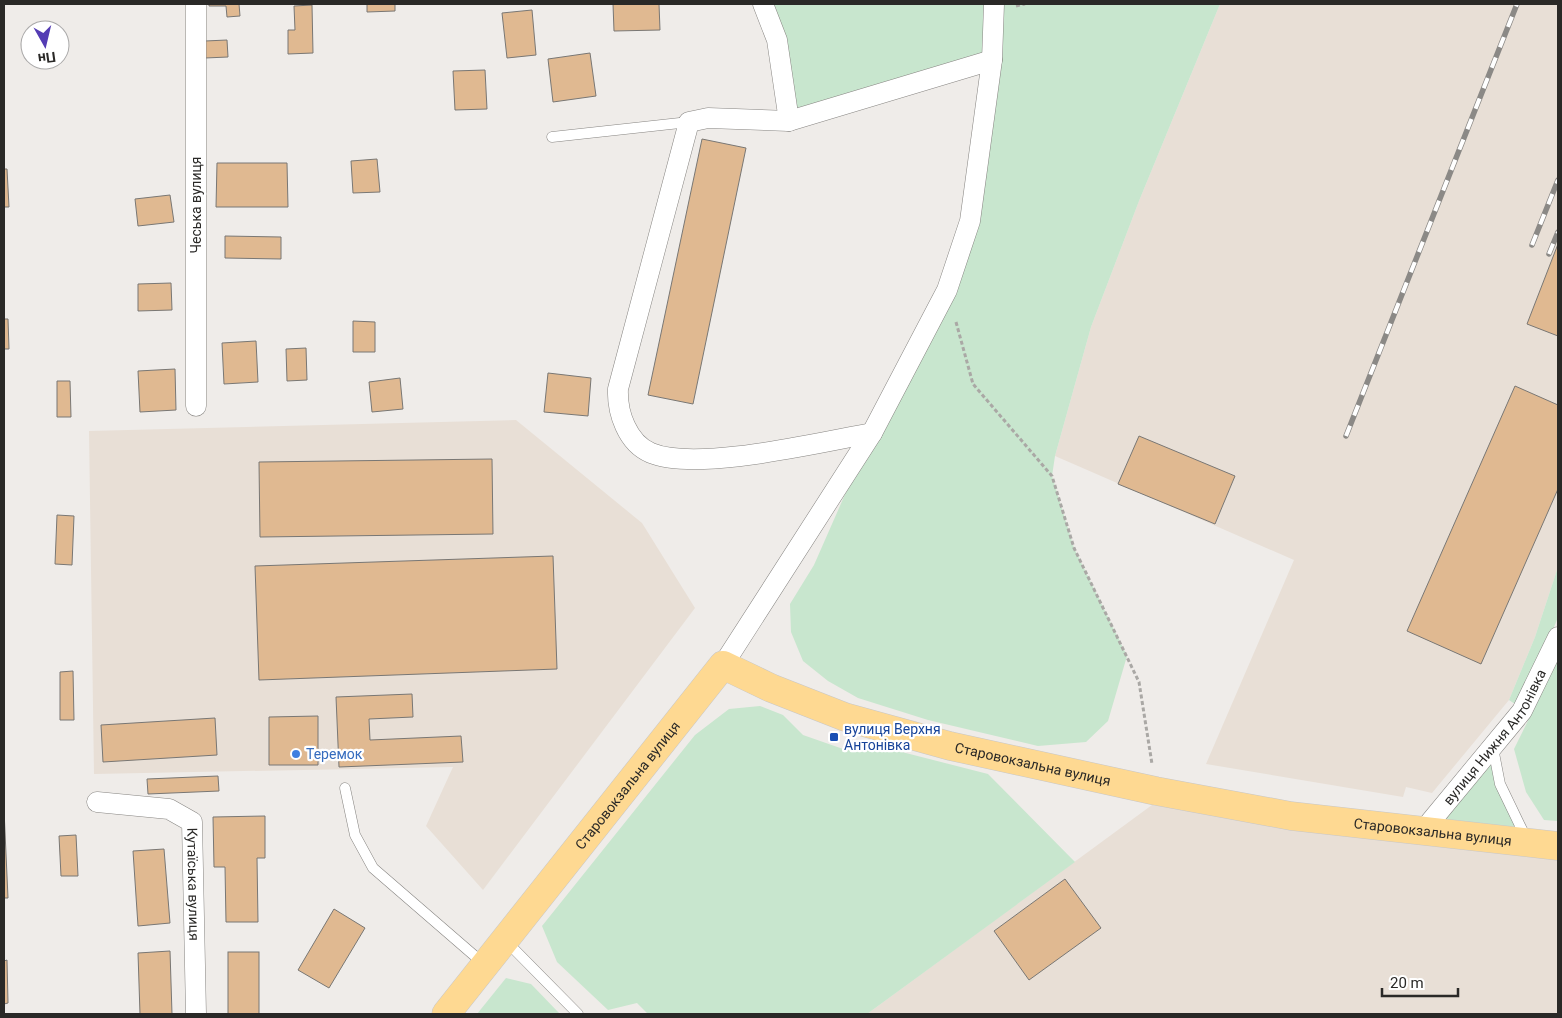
<svg xmlns="http://www.w3.org/2000/svg" width="1562" height="1018" font-family="Roboto,sans-serif">
	<rect width="100%" height="100%" fill="#efece9"/>
	<!-- built -->
	<g fill="#e8dfd6">
		<path d="M1220 4H1558V567L1535 637 1509 700 1432 793 1406 787 1403 797 1206 764 1294 560 1055 456 1091 327 1139 201Z"/>
		<path d="M516 420 642 523 695 608 483 890 426 826 453 767 94 774 89 431Z"/>
		<path d="M1152 805 1558 854V1014H867Z"/>
	</g>
	<!-- green -->
	<g fill="#c8e6ce">
		<path d="M763 4H1220L1139 201 1091 327 1055 456 1052 476 1074 548 1127 656 1108 721 1086 742 1038 746 928 720 858 698 828 681 803 661 791 632 790 604 814 565 872 433 947 290 992 60 789 121Z"/>
		<path d="M1558 567V617L1542 658 1518 706 1509 700 1535 637Z"/>
		<path d="M1558 660V821L1544 820 1526 792 1514 749Z"/>
		<path d="M760 706 783 715 803 735 846 750 898 751 988 774 1075 862 867 1014H648L637 1003 608 1010 557 962 542 926 695 735 729 709Z"/>
		<path d="M1493 748 1500 784 1528 844 1422 832Z"/>
		<path d="M506 978 531 984 560 1014H477Z"/>
	</g>
	<!-- building -->
	<g fill="#e0b991" stroke="#797774">
		<path d="M209 4H239L240 16 227 17 226 6H209Z"/>
		<path d="M367 4H395V11L367 12Z"/>
		<path d="M613 4H659L660 30 614 31Z"/>
		<path d="M312 5 313 53 288 54V30H295L294 6Z"/>
		<path d="M532 10 536 55 507 58 502 13Z"/>
		<path d="M227 40 228 57 205 58V41Z"/>
		<path d="M590 53 596 96 553 102 548 59Z"/>
		<path d="M485 70 487 109 455 110 453 71Z"/>
		<path d="M702 139 746 148 693 404 648 395Z"/>
		<path d="M377 159 380 192 353 193 351 161Z"/>
		<path d="M217 163H287L288 207H216Z"/>
		<path d="M4 169H7L9 207H4Z"/>
		<path d="M170 195 174 222 138 226 135 199Z"/>
		<path d="M225 236 281 237V259L225 258Z"/>
		<path d="M1558 244V336L1527 324Z"/>
		<path d="M171 283 172 310 138 311V284Z"/>
		<path d="M4 319H8L9 349H4Z"/>
		<path d="M353 321 375 322V352H353Z"/>
		<path d="M256 341 258 382 224 384 222 343Z"/>
		<path d="M306 348 307 380 287 381 286 349Z"/>
		<path d="M175 369 176 410 140 412 138 371Z"/>
		<path d="M548 373 591 378 588 416 544 412Z"/>
		<path d="M400 378 403 409 372 412 369 382Z"/>
		<path d="M57 381H70L71 417H57Z"/>
		<path d="M1515 386 1558 405V489L1481 664 1407 631Z"/>
		<path d="M1139 436 1235 476 1215 524 1118 484Z"/>
		<path d="M492 459 493 534 260 537 259 462Z"/>
		<path d="M57 515 74 516 72 565 55 564Z"/>
		<path d="M553 556 557 669 259 680 255 566Z"/>
		<path d="M73 671 74 720H60V672Z"/>
		<path d="M412 694 413 717 369 719 370 740 461 736 463 762 339 767 336 697Z"/>
		<path d="M318 716V765H269V717Z"/>
		<path d="M215 718 217 755 103 762 101 725Z"/>
		<path d="M218 776 219 791 148 794 147 779Z"/>
		<path d="M4 810 8 898H4Z"/>
		<path d="M265 816V858H257L258 922H226L225 867H214L213 817Z"/>
		<path d="M76 835 78 876H61L59 836Z"/>
		<path d="M164 849 170 923 138 926 133 851Z"/>
		<path d="M1065 879 1101 928 1029 980 994 931Z"/>
		<path d="M334 909 365 928 329 988 298 970Z"/>
		<path d="M170 951 172 1014H140L138 953Z"/>
		<rect x="228" y="952" width="31" height="62"/>
		<path d="M7 960 8 1003 4 1004V961Z"/>
	</g>
	<g fill="none" stroke-linecap="round" stroke-linejoin="round">
		<defs>
			<g id="lane">
				<path d="M552 137 689 122"/>
				<path d="M1493 748 1500 784 1527 840"/>
				<path d="M345 788 355 835 373 868 484 964"/>
				<path d="M505 940 578 1014"/>
			</g>
			<g id="street">
				<path d="M196 4V406"/>
				<path d="M763 4 777 40 789 121"/>
				<path d="M872 433C821 442 697 472 651 453 627 443 617 412 618 389L689 122 708 118 789 121 992 60"/>
				<path d="M723 665 872 433 947 290 970 221 992 60 994 4"/>
				<path id="s1" d="M97 802 169 809 192 822 196 1014"/>
				<path id="s2" d="M1422 832 1522 711 1558 637"/>
			</g>
			<g id="primary">
				<path id="s3" d="M446 1014 723 665 771 688 845 717 950 746 1156 791 1291 816 1558 846"/>
			</g>
		</defs>
		<!-- lane casing -->
		<use href="#lane" stroke="#878582" stroke-width="11"/>
		<!-- street casing -->
		<use href="#street" stroke="#878582" stroke-width="21"/>
		<!-- primary casing -->
		<use href="#primary" stroke="#c8c7c7" stroke-width="29"/>
		<!-- path -->
		<g stroke="#aaa8a5" stroke-width="3" stroke-dasharray="4 2.5" stroke-linecap="butt">
			<path d="M1016 6 1025 4"/>
			<path d="M956 322 973 384 1052 476 1074 548 1139 682 1152 764"/>
		</g>
		<!-- lane -->
		<use href="#lane" stroke="#fff" stroke-width="10"/>
		<!-- street -->
		<use href="#street" stroke="#fff" stroke-width="20"/>
		<!-- primary -->
		<use href="#primary" stroke="#fed992" stroke-width="28"/>
		<defs>
			<g id="rail">
				<path d="M1532 245 1558 180"/>
				<path d="M1549 254 1558 232"/>
				<path d="M1346 436 1517 4"/>
			</g>
		</defs>
		<!-- rail casing -->
		<use href="#rail" stroke="#8b8986" stroke-width="5.5"/>
		<!-- rail -->
		<use href="#rail" stroke="#fff" stroke-width="4" stroke-dasharray="11" stroke-linecap="butt"/>
	</g>
	<!-- markers -->
	<rect fill="#1a4fb4" stroke="#fff" stroke-width="2" x="829" y="732" width="10" height="10" rx="2.5"/>
	<circle fill="#3f7fe0" stroke="#fff" stroke-width="2" cx="296" cy="754" r="5"/>
	<g text-anchor="middle" dominant-baseline="central" stroke-width="4.5" stroke-linejoin="round" paint-order="stroke">
		<!-- street labels -->
		<g font-size="14" fill="#2a2927" stroke="#fff">
			<text transform="translate(196 205) rotate(-90)">Чеська вулиця</text>
			<text stroke="none"><textPath href="#s2" startOffset="120">вулиця Нижня Антонівка</textPath></text>
			<text stroke="none"><textPath href="#s3" startOffset="772">Старовокзальна вулиця</textPath></text>
			<text stroke="none"><textPath href="#s3" startOffset="292">Старовокзальна вулиця</textPath></text>
			<text stroke="none"><textPath href="#s3" startOffset="1178">Старовокзальна вулиця</textPath></text>
			<text stroke="none"><textPath href="#s1" startOffset="161">Кутаїська вулиця</textPath></text>
		</g>
		<!-- transit labels -->
		<g font-size="14" fill="#164399" stroke="#fff" text-anchor="start">
			<text x="844" y="729">вулиця Верхня<tspan x="844" dy="16">Антонівка</tspan></text>
		</g>
		<!-- shop labels -->
		<g font-size="14" fill="#366cbe" stroke="#fff" text-anchor="start">
			<text x="306" y="754">Теремок</text>
		</g>
	</g>
	<!-- border -->
	<rect width="1562" height="1018" fill="none" stroke="#2a2927" stroke-width="10"/>
	<!-- north arrow -->
	<g transform="translate(45 45) rotate(172)"><circle r="24" fill="#ffffff" stroke="#aaa9a9"/>
	<path d="M0-4L9 19L0 12L-9 19Z" fill="#543cb4"/>
	<text y="-8" font-size="14" font-weight="bold" text-anchor="middle" fill="#2a2927">Пн</text>
	</g>
	<!-- scale -->
	<path d="M1382 988v8h76v-8" fill="none" stroke="#2a2927" stroke-width="2.5"/>
	<text x="1390" y="988" font-size="15" fill="#2a2927" stroke="#ffffff" stroke-width="4" paint-order="stroke">20 m</text>
</svg>
